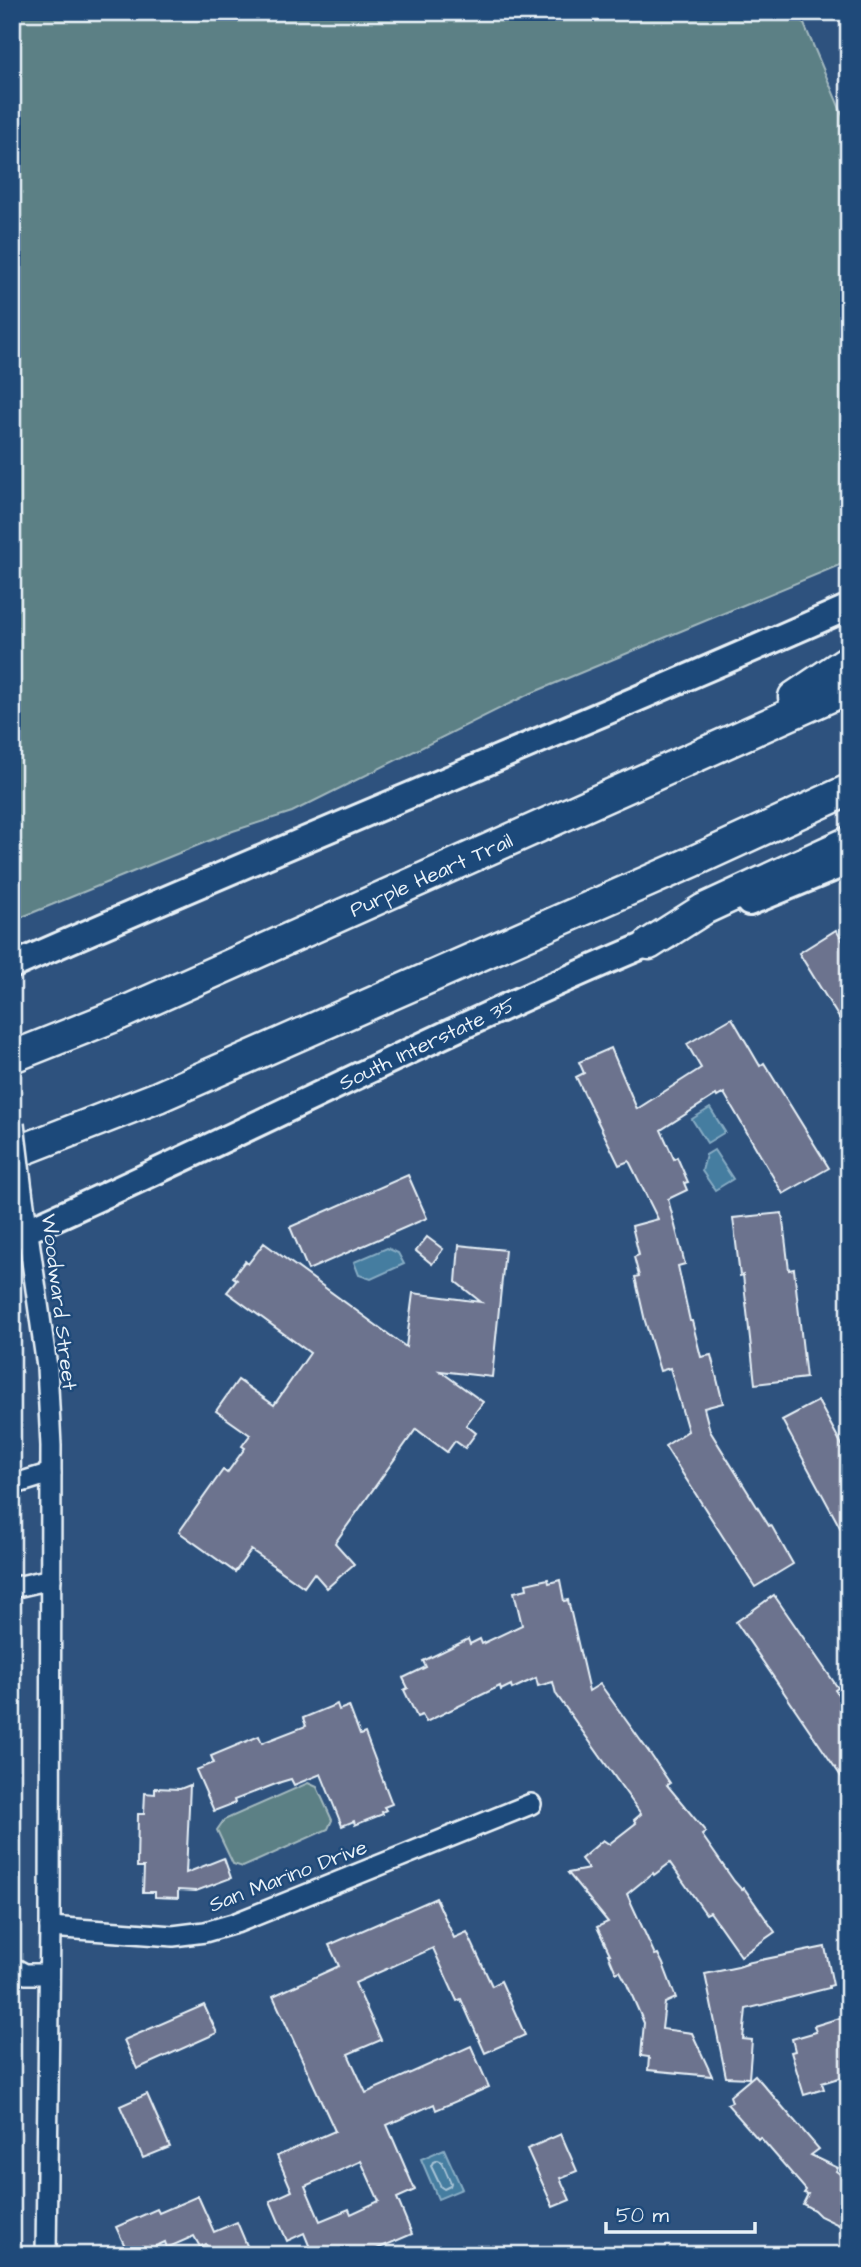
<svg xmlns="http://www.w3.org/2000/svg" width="861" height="2267" font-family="'Architects Daughter',sans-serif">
	<rect width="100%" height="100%" fill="#2e527e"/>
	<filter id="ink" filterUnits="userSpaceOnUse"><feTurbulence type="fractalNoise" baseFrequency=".0143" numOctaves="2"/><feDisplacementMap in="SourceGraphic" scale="14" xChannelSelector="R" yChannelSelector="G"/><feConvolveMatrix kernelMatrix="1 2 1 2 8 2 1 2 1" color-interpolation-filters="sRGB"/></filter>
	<g filter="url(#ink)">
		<!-- green -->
		<g fill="#5c8085" stroke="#a2b8be" stroke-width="2">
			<path d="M12 12H799L849 130V561L527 695 292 812 233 831 17 919 12 892Z"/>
			<path d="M308 1783 317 1787 332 1820 328 1829 243 1867 233 1864 217 1830 224 1820Z"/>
		</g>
		<!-- water -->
		<g fill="#457da0" stroke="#86abc3" stroke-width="2">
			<path d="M710 1108 725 1132 707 1143 692 1119Z"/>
			<path d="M714 1150 733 1179 715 1190 702 1171 706 1155Z"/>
			<path d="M387 1248 398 1253 404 1264 371 1279 359 1275 354 1262Z"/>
			<path d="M444 2149 462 2189 438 2199 421 2159Z"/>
		</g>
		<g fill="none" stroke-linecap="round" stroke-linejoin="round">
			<!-- shore -->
			<path stroke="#a7c3d5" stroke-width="2" d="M438 2160 442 2162 451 2183 450 2186 444 2189 441 2187 431 2166 433 2162Z"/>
			<!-- stream -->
			<path stroke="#86abc3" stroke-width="6" d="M12 22 19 12"/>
		</g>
		<!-- building -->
		<g fill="#6c738e" stroke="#e8f1f8" stroke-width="2" fill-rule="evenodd">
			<path d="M836 930 849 951V1034L799 953Z"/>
			<path d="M732 1018 760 1066 764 1063 829 1168 783 1194 724 1093 717 1097 716 1095 661 1130 674 1159 677 1157 688 1182 684 1183 687 1190 668 1199 685 1264 678 1266 690 1321H692L701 1357 711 1355 723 1403 704 1408 710 1431 769 1526 771 1525 793 1564 755 1587 665 1446 688 1431 670 1368 660 1371 645 1321 635 1277 639 1276 634 1257 639 1255 632 1226 658 1219 629 1161 619 1165 576 1077 584 1073 579 1062 611 1048 637 1109 701 1068 687 1044Z"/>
			<path d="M408 1175 427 1218 308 1270 290 1227Z"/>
			<path d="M782 1213 789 1270 794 1269 806 1378 755 1384 743 1275 740 1276 733 1218Z"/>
			<path d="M427 1237 443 1249 432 1264 416 1251Z"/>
			<path d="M264 1243 406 1347 413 1293 481 1302 456 1282 459 1245 505 1250 492 1377 440 1371 483 1402 466 1425 476 1433 465 1448 455 1441 447 1452 416 1429 335 1543 354 1564 327 1588 314 1573 304 1587 251 1550 235 1572 179 1532 223 1470 227 1473 245 1448 242 1446 250 1435 216 1411 238 1380 274 1405 310 1353 227 1292 237 1280 233 1277 245 1261 248 1264Z"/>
			<path d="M818 1401 849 1458V1544L782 1420Z"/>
			<path d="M548 1579 549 1583 560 1580 564 1601 568 1600 589 1691 600 1684 651 1755 670 1783 667 1785 706 1832 702 1835 734 1881 742 1890 744 1888 775 1932 741 1956 710 1912 706 1914 670 1863 654 1875 653 1873 627 1894 655 1955 658 1954 663 1964 676 1998 665 2003 662 2029 692 2033 712 2076 648 2070 649 2057 641 2056 644 2023 626 1982 620 1971 616 1973 608 1954H610L597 1927 608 1922 568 1873 589 1869 581 1859 603 1840 609 1844 636 1823 634 1820 641 1814 556 1694 553 1682 538 1686 536 1678 512 1689 511 1685 501 1690 500 1686 426 1722 422 1715 417 1717 404 1690 408 1688 403 1678 426 1667 423 1661 468 1639 470 1644 480 1639 482 1644 522 1625 514 1592 527 1589 526 1584Z"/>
			<path d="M774 1595 838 1688 835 1690 849 1710V1788L736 1622Z"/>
			<path d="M337 1704 339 1710 349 1706 360 1735 365 1733 392 1804 384 1807 386 1810 382 1812 383 1814 355 1825 354 1821 342 1826 321 1774 294 1785 291 1779 281 1782 234 1800 235 1803 214 1811 196 1770 214 1763 211 1756 259 1736 262 1743 306 1726 303 1718Z"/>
			<path d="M190 1785 186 1873 224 1858 231 1878 196 1891 178 1890V1898L155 1897V1892H143L144 1867H137L138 1814H144L145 1793 155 1794V1788L180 1789Z"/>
			<path d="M436 1898 454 1938 467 1932 492 1986 501 1981 525 2035 485 2053 461 1999 457 2001 433 1948 355 1983 381 2040 348 2054 366 2093 471 2046 489 2087 436 2110 434 2104 387 2125 415 2190 397 2198 412 2234 363 2255H313L304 2233 287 2241 270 2201 292 2191 277 2156 335 2131 273 1996 339 1966 329 1945ZM361 2161 379 2201 351 2214 349 2209 320 2221 305 2186Z"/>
			<path d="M825 1947 833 1985 829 1986V1988L746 2009 743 2039 752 2040 749 2078 726 2077 705 1974 738 1967 747 1964 746 1963Z"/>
			<path d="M204 2005 217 2033 137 2069 124 2040Z"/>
			<path d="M849 2015V2075L822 2083 824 2089 804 2095 791 2052 795 2051 792 2039 816 2032 814 2026Z"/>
			<path d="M755 2075 819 2149 811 2155 838 2168 836 2171 849 2181V2230L820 2216 814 2210 803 2204 808 2194 804 2193 806 2190 760 2137 758 2139 727 2104 732 2102 730 2096Z"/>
			<path d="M147 2094 170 2147 143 2158 120 2106Z"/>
			<path d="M561 2134 577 2171 560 2178 570 2200 553 2207 527 2149Z"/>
			<path d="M198 2196 214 2232 237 2222 251 2255H211L206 2244 200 2247 194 2236 167 2248 165 2242 137 2255H129L116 2227 157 2209 159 2213Z"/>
		</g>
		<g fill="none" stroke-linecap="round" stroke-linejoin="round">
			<defs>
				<g id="minor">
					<path d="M22 1191 47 1367 51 1446 50 1927 46 2255"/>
					<path d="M12 1485 51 1473"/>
					<path d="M12 1588 51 1579"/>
					<path d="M50 1927 173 1936 205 1932 236 1923 531 1804"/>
					<path d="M12 1967 25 1974H49"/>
				</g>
				<g id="major">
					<path d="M749 903 849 862"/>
					<path d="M12 966C290 843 571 730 849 607"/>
					<path id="s1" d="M12 1237C232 1141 444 1028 667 936"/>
				</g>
				<g id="highway">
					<path d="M794 697 849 660"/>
					<path d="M649 944 704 909 849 842"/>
					<path id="s2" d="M12 1057 120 1014 849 688"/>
					<path d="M12 1154 158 1097 692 862 849 790"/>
				</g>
			</defs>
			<!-- minor casing -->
			<use href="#minor" stroke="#e8f1f8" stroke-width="24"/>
			<!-- major casing -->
			<use href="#major" stroke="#e8f1f8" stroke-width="30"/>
			<!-- highway casing -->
			<use href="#highway" stroke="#e8f1f8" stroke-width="35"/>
			<!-- minor -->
			<use href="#minor" stroke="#1f4a7a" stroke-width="19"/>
			<!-- major -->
			<use href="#major" stroke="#1f4a7a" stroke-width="24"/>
			<!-- highway -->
			<use href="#highway" stroke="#1f4a7a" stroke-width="30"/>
			<defs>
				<path id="minor-bridge" d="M14 1124 22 1191"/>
			</defs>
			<!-- minor-bridge casing -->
			<use href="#minor-bridge" stroke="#e8f1f8" stroke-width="24" stroke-linecap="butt"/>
			<!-- minor-bridge -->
			<use href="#minor-bridge" stroke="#1f4a7a" stroke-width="19"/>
		</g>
	</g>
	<g text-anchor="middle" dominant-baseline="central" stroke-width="5" stroke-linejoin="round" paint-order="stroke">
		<!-- street labels -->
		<g font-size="21" fill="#e8f1f8" stroke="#1f4a7a">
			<text stroke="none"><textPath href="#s2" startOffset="457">Purple Heart Trail</textPath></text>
			<text stroke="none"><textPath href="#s1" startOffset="458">South Interstate 35</textPath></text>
			<text transform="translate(59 1302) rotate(83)">Woodward Street</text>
			<text transform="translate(288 1876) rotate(-21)">San Marino Drive</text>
		</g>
	</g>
	<!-- margin -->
	<rect width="861" height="2267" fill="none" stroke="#1f4a7a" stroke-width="42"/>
	<rect x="21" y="21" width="819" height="2225" fill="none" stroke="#e8f1f8" stroke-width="2.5" filter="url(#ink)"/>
	<!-- scale -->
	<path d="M606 2222v10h149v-10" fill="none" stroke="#e8f1f8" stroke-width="3.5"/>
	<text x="616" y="2222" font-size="21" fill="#e8f1f8" stroke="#1f4a7a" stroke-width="5" paint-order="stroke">50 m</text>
</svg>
